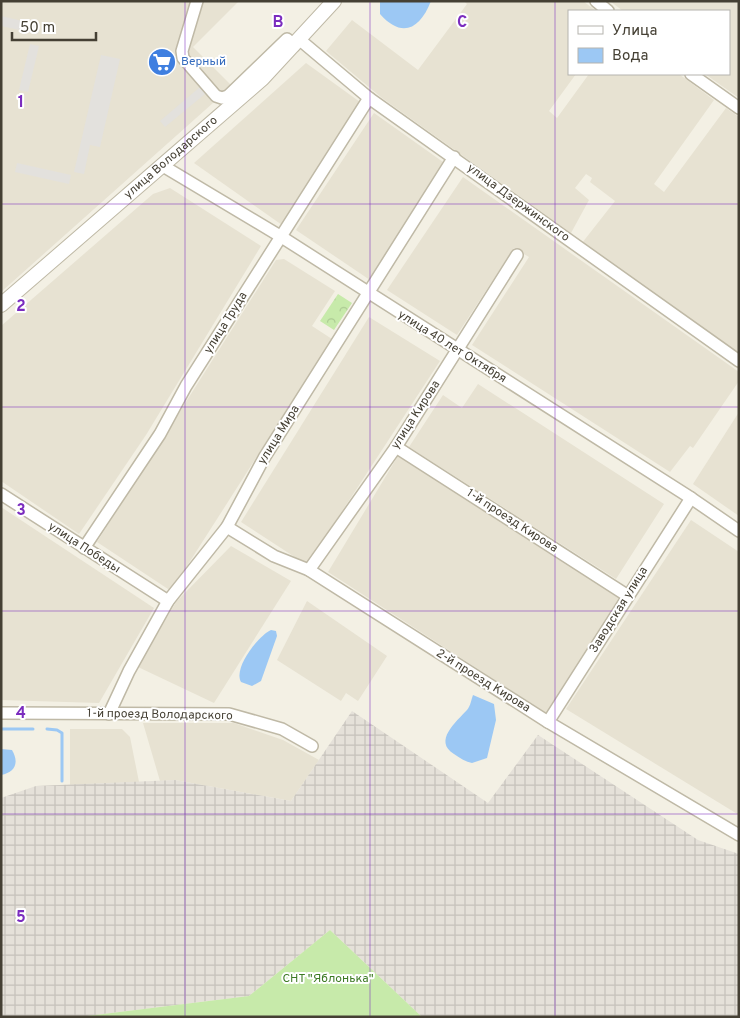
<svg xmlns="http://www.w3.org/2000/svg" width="740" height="1018" font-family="Overpass,sans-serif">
	<defs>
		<pattern id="industrial-grid" width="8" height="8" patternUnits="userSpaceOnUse" patternTransform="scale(1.25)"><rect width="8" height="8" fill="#e5e1d9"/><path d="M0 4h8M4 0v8" fill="none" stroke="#c6c2bb"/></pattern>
		<pattern id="park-crowns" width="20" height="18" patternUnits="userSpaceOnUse" patternTransform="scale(1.25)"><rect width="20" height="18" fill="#c7eaaa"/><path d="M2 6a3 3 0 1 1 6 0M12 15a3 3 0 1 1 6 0" fill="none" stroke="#acca93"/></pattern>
	</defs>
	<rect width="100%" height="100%" fill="#f3f0e4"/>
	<!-- residential -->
	<g fill="#e7e2d2">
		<path d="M1 1H239L193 47 232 86 1 292Z"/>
		<path d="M464 1H583L596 11H569V74H576L549 111 557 118 589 74H679L714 100 654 184 664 192 726 108 739 117V353L582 243 615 201 590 182 592 178 586 174 575 188 589 200 571 233 382 98 326 51 352 20 418 70 467 4Z"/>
		<path d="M610 1H739V98L705 74H729V11H623Z"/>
		<path d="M306 63 360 102 282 225 194 163Z"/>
		<path d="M374 113 443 162 370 280 296 230Z"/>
		<path d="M463 177 739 372V381L693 448 690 446 670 472 472 345 529 257 514 248 457 335 387 290Z"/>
		<path d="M170 188 261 246 146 435 79 534 1 481V326L153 194Z"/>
		<path d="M284 259 335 291 312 326 332 339 171 591 97 542 276 260Z"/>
		<path d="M369 317 440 361 307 565 241 522Z"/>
		<path d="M478 384 664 504 616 579 409 447 443 395 462 408Z"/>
		<path d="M739 412V516L693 484Z"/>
		<path d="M398 456 622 597 546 713 328 572Z"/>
		<path d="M1 507 154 608 99 703 1 700Z"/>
		<path d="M691 520 739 552V815L566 709Z"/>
		<path d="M231 546 291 581 214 703 138 667 176 602Z"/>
		<path d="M307 601 387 656 358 701 346 693 341 701 277 660Z"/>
		<path d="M143 723H234L283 740 319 760 291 801 175 780 160 781Z"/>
		<path d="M70 729H122L130 737 139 782 70 785Z"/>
	</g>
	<!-- industrial -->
	<path fill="url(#industrial-grid)" d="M352 711 488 803 538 735 698 840 739 854V1017H422L330 930 249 996 79 1017H1V798L36 786 175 780 291 801Z"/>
	<!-- park -->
	<path fill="url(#park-crowns)" d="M338 294 352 303 334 330 320 321Z"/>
	<!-- garden -->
	<path fill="#c7eaaa" d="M330 930 422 1017H79L249 996Z"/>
	<!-- parking -->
	<g fill="#e3e1dd">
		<path d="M1 16 40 25 38 34 1 26Z"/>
		<path d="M30 44 39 46 28 92 19 90Z"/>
		<path d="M101 55 120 59 100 147 90 145 84 174 74 172Z"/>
		<path d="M200 87 205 94 165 127 160 121Z"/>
		<path d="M17 163 71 175 69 184 15 172Z"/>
	</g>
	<!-- water -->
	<g fill="#9cc8f4">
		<path d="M380 1H431C420 29 402 39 380 14Z"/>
		<path d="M271 630 276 631 277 636 261 681 252 686 241 682C233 668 258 636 271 630Z"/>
		<path d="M473 695 494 704 496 720 487 758 472 763C466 762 460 758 454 754 433 741 456 722 467 710 471 705 471 700 473 695Z"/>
		<path d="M1 749 12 750C19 762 16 772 1 775Z"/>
	</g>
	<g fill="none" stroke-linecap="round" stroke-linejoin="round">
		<!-- stream -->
		<g stroke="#9cc8f4" stroke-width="3">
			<path d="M1 729H33"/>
			<path d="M47 729 57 730 62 733V781"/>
		</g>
		<defs>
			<g id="minor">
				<path d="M197 1 182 51 183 58 216 96 222 98 228 96 287 39 294 46"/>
				<path d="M596 1 608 11"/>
				<path d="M300 40 369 98 739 361"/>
				<path d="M691 74 739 108"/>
				<path d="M163 166 280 236 691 498 739 531"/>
				<path d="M396 447 628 596"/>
				<path d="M1 494 168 601"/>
				<path d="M227 527 274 556 309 570 548 722 739 835"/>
				<path d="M84 548 160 434 186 386 369 98"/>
				<path d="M309 570 396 447 517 255"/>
				<path d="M1 713 229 714 282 729 312 746"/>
				<path d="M109 714 129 671 168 601 227 527 264 458 454 157"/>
				<path d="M548 722 691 498"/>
			</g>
			<g id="tertiary">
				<path id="s1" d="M1 305 262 79 334 1"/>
			</g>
		</defs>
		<!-- minor casing -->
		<use href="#minor" stroke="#bfb9a6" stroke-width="14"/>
		<!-- tertiary casing -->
		<use href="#tertiary" stroke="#bfb9a6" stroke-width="16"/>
		<!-- minor -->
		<use href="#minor" stroke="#fff" stroke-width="11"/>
		<!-- tertiary -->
		<use href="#tertiary" stroke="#fff" stroke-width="14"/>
	</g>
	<!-- grid -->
	<path fill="none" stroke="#7b2cbf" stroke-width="1" stroke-opacity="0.55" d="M185 1V1017M370 1V1017M555 1V1017M1 204H739M1 407H739M1 611H739M1 814H739"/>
	<!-- icons -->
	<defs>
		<symbol id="supermarket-disc" viewBox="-11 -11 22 22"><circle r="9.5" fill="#3f7fe0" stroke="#fff"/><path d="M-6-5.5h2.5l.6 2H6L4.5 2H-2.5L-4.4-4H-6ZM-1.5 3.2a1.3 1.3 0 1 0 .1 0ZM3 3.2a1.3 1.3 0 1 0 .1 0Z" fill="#fff"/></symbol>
	</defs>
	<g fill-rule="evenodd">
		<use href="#supermarket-disc" x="146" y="46" width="32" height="32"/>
	</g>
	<g text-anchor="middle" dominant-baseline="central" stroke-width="4" stroke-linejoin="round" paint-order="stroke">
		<!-- shop labels -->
		<g font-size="12" fill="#366cbe" stroke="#fff" text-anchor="start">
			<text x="181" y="62">Верный</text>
		</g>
		<!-- street labels -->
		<g font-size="12" fill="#454034" stroke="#fff">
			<text stroke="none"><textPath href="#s1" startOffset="225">улица Володарского</textPath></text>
			<text transform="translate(518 203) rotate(36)">улица Дзержинского</text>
			<text transform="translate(226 323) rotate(-58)">улица Труда</text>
			<text transform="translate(452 347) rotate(32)">улица 40 лет Октября</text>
			<text transform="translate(416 415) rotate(-57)">улица Кирова</text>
			<text transform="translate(279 435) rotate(-58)">улица Мира</text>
			<text transform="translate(512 521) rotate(33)">1-й проезд Кирова</text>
			<text transform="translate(84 548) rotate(33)">улица Победы</text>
			<text transform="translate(619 610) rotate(-58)">Заводская улица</text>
			<text transform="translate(483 681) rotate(32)">2-й проезд Кирова</text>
			<text transform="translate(160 715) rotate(1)">1-й проезд Володарского</text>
		</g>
		<!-- park labels -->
		<g font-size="12" fill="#3d7a24" stroke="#fff">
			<text x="328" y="979">СНТ "Яблонька"</text>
		</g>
	</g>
	<g font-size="16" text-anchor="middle" font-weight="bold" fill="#7b2cbf" stroke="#fff" stroke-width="4" stroke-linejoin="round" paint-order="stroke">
		<text x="278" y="27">B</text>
		<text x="462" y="27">C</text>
		<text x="21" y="107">1</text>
		<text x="21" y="311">2</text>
		<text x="21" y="515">3</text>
		<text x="21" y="718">4</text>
		<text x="21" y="922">5</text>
	</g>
	<!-- border -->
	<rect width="740" height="1018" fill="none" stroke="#454034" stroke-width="5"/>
	<!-- legend -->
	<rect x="568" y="10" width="162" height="65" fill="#ffffff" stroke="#b5b3ae"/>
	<rect x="578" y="26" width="25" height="8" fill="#ffffff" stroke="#b5b3ae"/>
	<text x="612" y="35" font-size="15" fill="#454034">Улица</text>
	<rect x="578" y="48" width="25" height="15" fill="#9cc8f4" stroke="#b5b3ae"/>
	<text x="612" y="60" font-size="15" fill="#454034">Вода</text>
	<!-- scale -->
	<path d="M12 32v8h84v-8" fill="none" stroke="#454034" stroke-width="2.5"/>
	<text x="20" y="32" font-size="15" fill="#454034" stroke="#ffffff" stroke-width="4" paint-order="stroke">50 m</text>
</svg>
